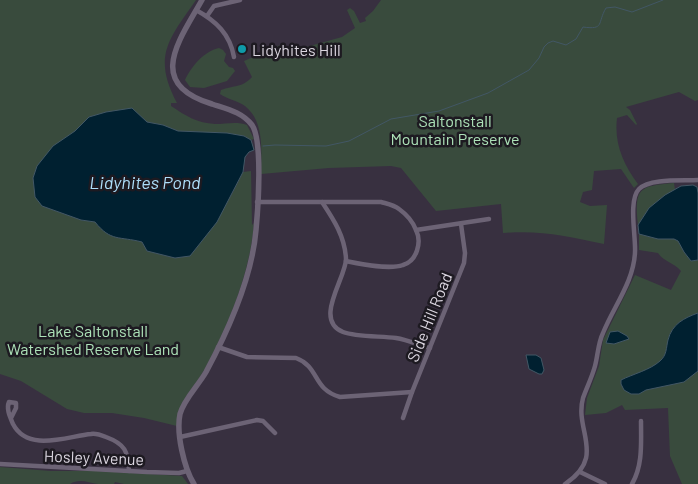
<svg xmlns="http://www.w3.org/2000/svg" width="698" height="484" font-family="Barlow,sans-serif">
	<rect width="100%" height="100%" fill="#383040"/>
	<!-- green -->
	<g fill="#394b3d">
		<path d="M0 0H196C169 39 152 56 177 103H171V106C186 116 197 123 215 124 226 124 237 121 247 125L254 139 251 140 244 136 178 131 163 125 147 122 132 109 89 117 75 131 42 206 81 220 95 222C111 241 119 236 142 242L147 251 175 258 190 256 232 194 243 172 251 171 252 225 254 223C250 273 230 321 207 365 196 387 177 400 177 426L144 418 112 413H84L67 409 21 381 0 374Z"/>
		<path d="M381 0H698V100L695 101 679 92 626 107 630 110 637 124 636 125 627 115 617 118C614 143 623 164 638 184L634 188 621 169 594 171 592 190 583 192 580 202 590 206 607 205 604 244C567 236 541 230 503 233L501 204 436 211 401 168 391 166 329 168 261 174C261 151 265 122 245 106 238 101 227 99 220 94L221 90C234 85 242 88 252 77L244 61 280 45 285 49H299L342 37 355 28 347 10 350 8 354 11 360 23 366 21 365 18 373 11Z"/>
		<path d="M219 48 223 50 226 54 224 61 229 67 233 68 235 71 227 81 204 88 190 87 185 80C191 67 204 51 219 48Z"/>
		<path d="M674 183 675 190C658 199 648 209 638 225 634 188 639 186 674 183Z"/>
		<path d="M639 234 658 239H674L678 241 684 252 691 261 698 260V484H682L670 456 668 408 625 410 622 405 606 413 585 415 587 398 599 366 603 340 635 275 671 290 681 271C673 262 664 262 658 253L639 250Z"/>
		<path d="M0 467 51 471H98L182 476 188 484H124L115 482 114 484C109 484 103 484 98 484 88 483 80 478 70 484H0Z"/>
	</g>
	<!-- water -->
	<g fill="#002030" stroke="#425765">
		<path d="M132 108 147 122 163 125 178 131 227 133 244 136 251 140 254 150 249 152 245 157 243 172 217 222 190 256 175 258 147 251 142 242C119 236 111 242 95 222L81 220 42 206 35 197 33 178 37 166 53 146 75 131 89 117 106 112Z"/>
		<path d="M693 185 697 187 698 193V260L691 261 684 252 678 241 674 239H658L639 234 638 225 649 208 665 195 681 186Z"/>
		<path d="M698 313V371L684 382 646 390 639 394H631L624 390 621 384V380C633 374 650 370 660 361 667 355 666 348 668 340 672 324 684 318 698 313Z"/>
		<path d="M618 331 627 336 629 339 614 344 606 343 610 332Z"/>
		<path d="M526 355H536L541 358 544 370 542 374H539L529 369Z"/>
	</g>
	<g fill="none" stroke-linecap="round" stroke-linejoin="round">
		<!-- stream -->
		<path stroke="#425765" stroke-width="1" d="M263 146 275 145 326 146 349 141 391 119 439 111 488 93 529 70 539 58 544 47 548 43 553 41 566 45 576 39 583 27C605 30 597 23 606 8L615 7 632 12 663 0"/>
		<!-- street -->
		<g stroke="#6c6375" stroke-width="4.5">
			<path d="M196 10C216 21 230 34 234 57"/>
			<path d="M207 16 214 6 240 0"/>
			<path d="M257 202H381C388 204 394 205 399 209 406 214 413 222 416 230 422 242 417 261 403 265 389 270 361 264 346 261"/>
			<path d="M322 202C334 220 345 237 346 259 346 278 313 320 343 332 356 337 381 336 396 338 408 340 419 345 430 348"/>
			<path d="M416 230 489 219"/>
			<path d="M218 347 247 357 296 358C320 367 312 389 340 397L412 392"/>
			<path d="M11 418 16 408V403L9 402C6 409 10 417 13 424 28 453 68 436 91 434 96 433 101 435 106 437 125 444 128 451 129 471"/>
			<path d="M403 418 412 392 464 263 465 253 461 224"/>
			<path d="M180 437 257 420 263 421 275 433"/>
			<path d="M0 464 147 472 179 473 187 471"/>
			<path d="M580 472 605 484"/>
			<path d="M565 484C607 456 574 431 583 398 587 387 592 377 595 366 598 355 598 343 603 333 614 306 634 281 635 252 636 237 628 200 639 189 650 178 683 181 698 180"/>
			<path d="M632 484C643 465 641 443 641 421"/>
		</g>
		<!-- secondary -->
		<path stroke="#6c6375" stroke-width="5.5" d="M194 484C184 468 176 433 180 414 184 399 198 386 206 372 228 331 252 277 256 230 258 209 263 141 252 125 242 112 227 109 212 104 145 84 179 41 202 0"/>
	</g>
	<!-- markers -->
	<circle fill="#0f9aa8" stroke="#1d1a21" stroke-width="2" cx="242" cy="49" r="5"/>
	<g text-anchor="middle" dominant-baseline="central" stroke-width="5" stroke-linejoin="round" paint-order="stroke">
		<!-- poi labels -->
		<g font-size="16" fill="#dcd7e1" stroke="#1d1a21" text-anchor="start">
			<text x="252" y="49">Lidyhites Hill</text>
		</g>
		<!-- park labels -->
		<g font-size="16" fill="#ade2b8" stroke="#1d1a21">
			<text x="455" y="120">Saltonstall<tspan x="455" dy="18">Mountain Preserve</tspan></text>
			<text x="93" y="330">Lake Saltonstall<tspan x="93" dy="18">Watershed Reserve Land</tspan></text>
		</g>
		<!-- street labels -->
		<g font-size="16" fill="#dcd7e1" stroke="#1d1a21">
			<text transform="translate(429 317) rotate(-68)">Side Hill Road</text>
			<text transform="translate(94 457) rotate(2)">Hosley Avenue</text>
		</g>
		<!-- water labels -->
		<g font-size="18" font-style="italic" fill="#addefa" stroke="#1d1a21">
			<text x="145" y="182">Lidyhites Pond</text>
		</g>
	</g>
</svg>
